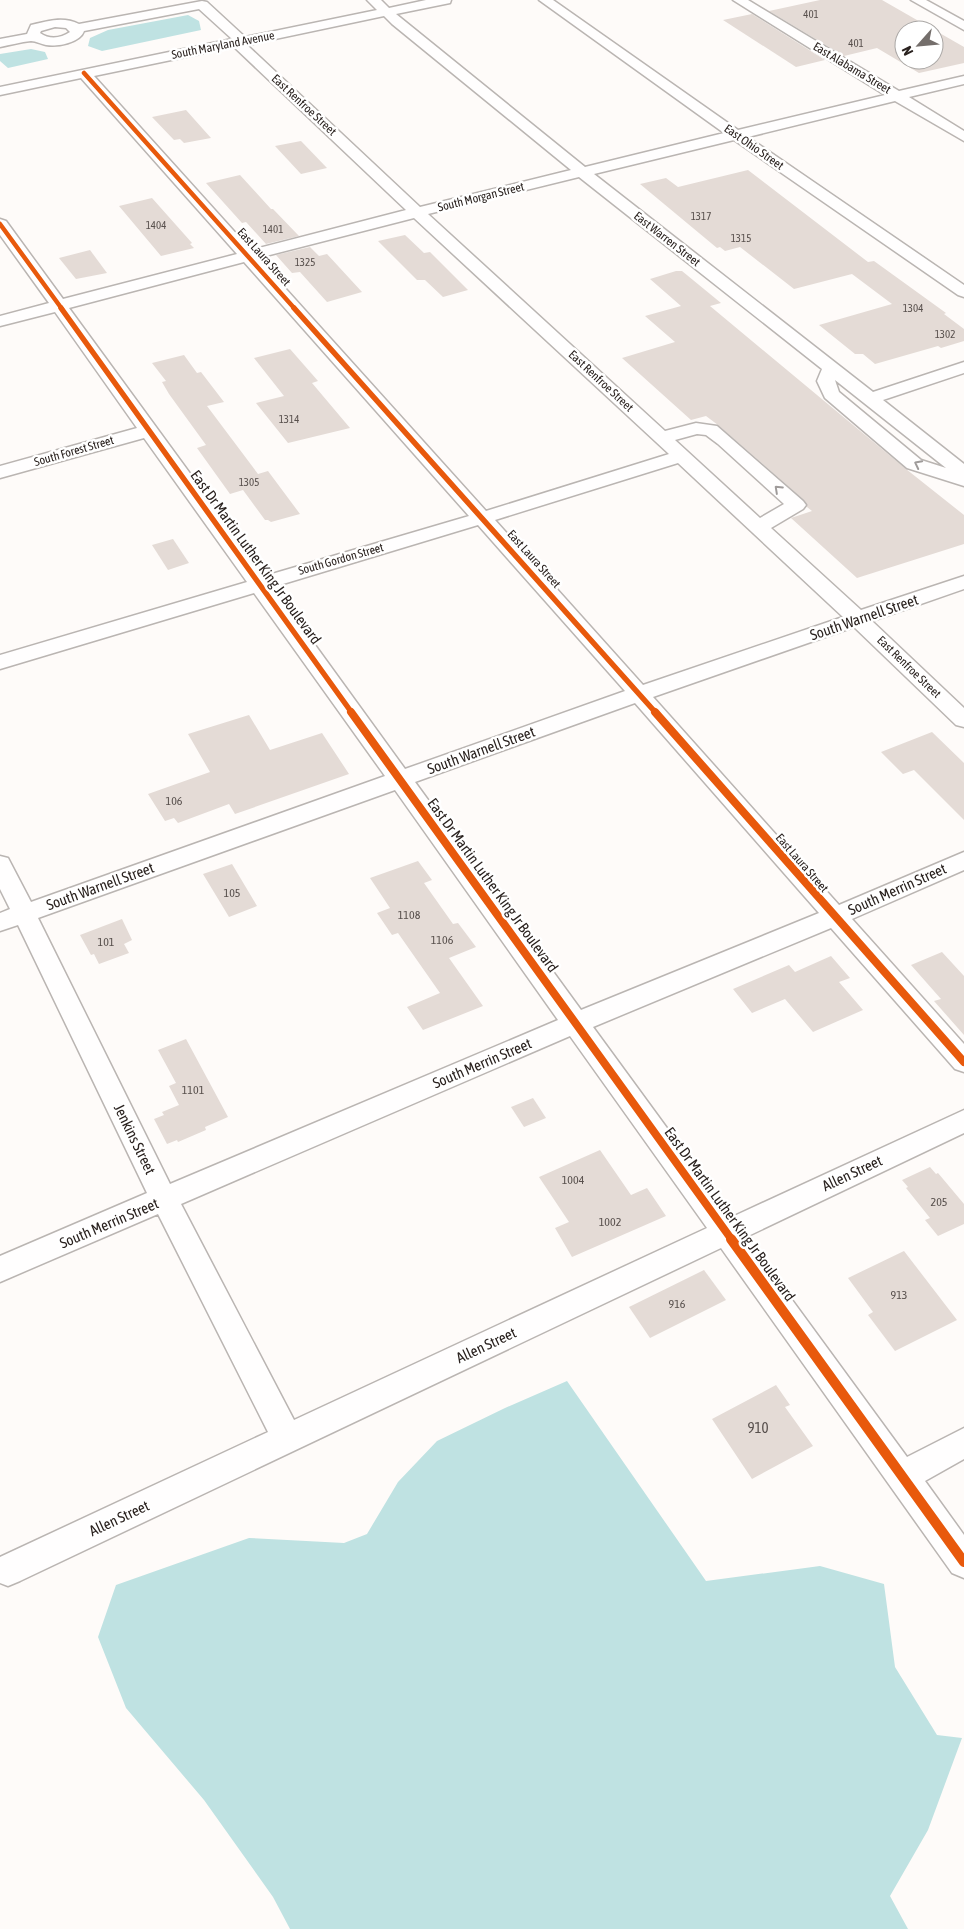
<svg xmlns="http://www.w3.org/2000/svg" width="964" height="1929" font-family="'Asap Condensed',sans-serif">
	<rect width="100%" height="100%" fill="#fefbf9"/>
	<!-- water -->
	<g fill="#bfe2e2">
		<path d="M188 15 199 21 201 30 102 51 88 46 90 38 108 30Z"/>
		<path d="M31 49 45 52 48 59 8 68 0 61V54Z"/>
		<path d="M567 1381 706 1581 820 1566 884 1584 895 1667 937 1735 962 1738 928 1830 890 1896 908 1929H290L273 1897 204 1800 126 1708 98 1637 116 1585 249 1538 344 1543 367 1534 398 1482 437 1441 505 1408Z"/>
	</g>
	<!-- building -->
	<g fill="#e4dbd6" fill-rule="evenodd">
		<path d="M820 0H882L964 47V63L919 73 877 48 844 56 769 11ZM904 30H934V60H904Z"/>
		<path d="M752 14 825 60 796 67 723 20Z"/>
		<path d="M186 110 211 138 184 143 180 139 174 140 152 117Z"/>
		<path d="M301 141 327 168 301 174 275 146Z"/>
		<path d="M748 170 868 262 874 261 946 313 944 314 964 329V341L941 348 938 346 875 364 863 354H855L819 325 892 304 852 274 794 289 740 247 725 251 720 247 717 248 640 184 666 178 678 187Z"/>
		<path d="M240 175 271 209H273L299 236 266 244 246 222 242 223 206 183Z"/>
		<path d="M152 198 192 243 190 244 194 248 161 256 119 206Z"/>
		<path d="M405 235 424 253 430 252 468 290 443 297 425 280H417L378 241Z"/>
		<path d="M310 247 319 256 327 254 362 292 327 302 300 272 292 273 276 255Z"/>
		<path d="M90 250 107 273 76 279 59 258Z"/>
		<path d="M676 271H682L721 303 710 306 906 469 964 515V544L857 578 791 518 812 511 807 507 804 500 718 425 706 416 691 420 622 358 675 342 645 316 681 306 650 279Z"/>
		<path d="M290 349 318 381 312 383 350 428 288 443 256 403 284 396 254 358Z"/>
		<path d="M184 355 197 373 201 372 224 402 207 406 258 474 268 471 300 514 271 522 268 520H265L243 490 230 494 197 448 206 445 169 394 162 382 166 381 152 363Z"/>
		<path d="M173 539 189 563 168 570 152 545Z"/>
		<path d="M249 715 270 750 322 733 349 774 235 814 229 804 178 823 174 818 165 821 148 794 210 772 188 734Z"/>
		<path d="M932 732 964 763V820L914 770 903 774 881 752Z"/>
		<path d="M418 861 432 880 424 883 453 924 458 923 476 947 449 958 483 1006 423 1030 407 1007 440 993 398 933 392 935 377 913 390 908 370 878Z"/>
		<path d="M232 864 257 906 229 917 203 874Z"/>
		<path d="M122 919 132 940 124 944 129 953 99 964 94 954 91 955 80 935Z"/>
		<path d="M942 952 964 976V1035L934 1001 941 999 911 965Z"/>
		<path d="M831 956 850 978 839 982 863 1010 813 1032 785 999 752 1013 733 989 789 965 795 972Z"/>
		<path d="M186 1039 228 1117 205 1127 206 1130 178 1142 177 1140 167 1144 154 1119 164 1115 162 1112 179 1105 169 1086 176 1083 158 1050Z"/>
		<path d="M533 1098 546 1118 524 1127 511 1107Z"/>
		<path d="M600 1150 631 1195 647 1188 666 1216 572 1257 555 1228 569 1222 539 1177Z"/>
		<path d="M930 1167 936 1174 938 1173 964 1204V1224L938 1236 925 1220 930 1218 906 1188 908 1187 902 1180Z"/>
		<path d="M904 1251 957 1320 895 1351 868 1315 873 1312 848 1278Z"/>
		<path d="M704 1270 726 1300 650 1338 629 1307Z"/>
		<path d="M776 1385 790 1405 785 1407 813 1446 752 1479 712 1419Z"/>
	</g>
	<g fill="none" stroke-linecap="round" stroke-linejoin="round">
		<defs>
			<g id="minor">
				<path d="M367 0H381L389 8 426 0H451L450 3 396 14 585 167 724 133 539 0H553L738 130 885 95 733 0H748L899 91 964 76V84L909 97 964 131V141L895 101 748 137 964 285V297L958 295 734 140 594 174 873 392 964 362V373L883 400 964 464V486L907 468 825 398 817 381 822 369 579 177 428 214 665 431 696 423 717 426 803 501 806 505 803 509 771 528 861 610 964 576V589L872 621 964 708V727L956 725 854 627 653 697 839 905 964 852V870L852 919 964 1044V1072L955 1069 831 928 593 1027 732 1217 964 1110V1133L746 1237 907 1457 964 1428V1459L925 1481 964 1535V1578L952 1573 721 1248 20 1581 8 1586 0 1583V1557L268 1432 158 1214 0 1282V1256L147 1193 18 925 0 931V913L10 909 0 889V856L8 858 31 902 385 776 254 593 0 669V655L247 582 144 438 0 478V466L137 428 55 312 0 326V316L49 303 0 235V219L6 221 63 299 237 254 81 78 0 95V87L232 39 199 9 84 31C80 43 57 47 46 45 41 44 36 41 31 41 21 42 10 45 0 47V39L27 34 31 25C48 21 63 16 79 24L202 1 207 2 245 37 377 10ZM384 16 392 24 571 170 420 207 247 45ZM55 27 66 28 70 32C61 38 50 40 40 33L41 31ZM234 47 406 210 251 250 94 76ZM414 218 669 454 486 511 258 258ZM244 262 469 516 265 576 69 308ZM835 380 946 468 921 460 839 392ZM697 434 706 435 718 444 784 504 760 518 675 440ZM678 463 843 617 643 685 495 520ZM478 525 625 691 405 769 273 587ZM635 703 819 913 581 1010 415 782ZM395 790 558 1020 170 1184 38 918ZM570 1036 707 1228 294 1420 181 1204Z"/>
				<path d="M911 0H926L964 21V30Z"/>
			</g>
		</defs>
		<!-- minor casing -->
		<use href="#minor" stroke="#bab5b2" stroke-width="3"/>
		<!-- minor -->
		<use href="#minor" fill="#fffefe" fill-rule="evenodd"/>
		<defs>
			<g id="cycleway-far3">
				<path d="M84 73 295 309"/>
				<path d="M0 224 62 309"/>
			</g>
			<g id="cycleway-far2">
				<path d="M61 308 352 713"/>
				<path d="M294 308 656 713"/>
			</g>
			<g id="cycleway-far1">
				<path d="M351 712 732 1240"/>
				<path d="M655 712 964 1062"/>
			</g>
			<path id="cycleway" d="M731 1239 964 1562"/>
		</defs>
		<!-- cycleway-far3 casing -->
		<use href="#cycleway-far3" stroke="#fff" stroke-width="6"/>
		<!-- cycleway-far2 casing -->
		<use href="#cycleway-far2" stroke="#fff" stroke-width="8"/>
		<!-- cycleway-far1 casing -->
		<use href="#cycleway-far1" stroke="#fff" stroke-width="11"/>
		<!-- cycleway casing -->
		<use href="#cycleway" stroke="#fff" stroke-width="13"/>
		<!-- cycleway-far3 -->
		<use href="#cycleway-far3" stroke="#e8590c" stroke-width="4.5"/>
		<!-- cycleway-far2 -->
		<use href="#cycleway-far2" stroke="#e8590c" stroke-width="5.5"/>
		<!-- cycleway-far1 -->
		<use href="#cycleway-far1" stroke="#e8590c" stroke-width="8"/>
		<!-- cycleway -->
		<use href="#cycleway" stroke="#e8590c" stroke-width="10"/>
	</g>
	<!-- one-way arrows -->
	<defs><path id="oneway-chevron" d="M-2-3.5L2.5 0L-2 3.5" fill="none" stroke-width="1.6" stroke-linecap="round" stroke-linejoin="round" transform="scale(1.25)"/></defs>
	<g stroke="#9f9b9a">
		<use href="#oneway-chevron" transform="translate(918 464) rotate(-153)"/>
		<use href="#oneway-chevron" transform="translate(778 489) rotate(-137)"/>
	</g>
	<g text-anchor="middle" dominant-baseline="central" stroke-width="5" stroke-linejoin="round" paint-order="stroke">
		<!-- far-number labels -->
		<g font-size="11" fill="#58504d">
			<text x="811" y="14">401</text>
			<text x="856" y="43">401</text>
			<text x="701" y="216">1317</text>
			<text x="156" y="225">1404</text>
			<text x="273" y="229">1401</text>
			<text x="741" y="238">1315</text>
			<text x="305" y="262">1325</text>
			<text x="913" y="308">1304</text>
			<text x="945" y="334">1302</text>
			<text x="289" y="419">1314</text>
			<text x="249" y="482">1305</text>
		</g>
		<!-- far-street labels -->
		<g font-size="12" fill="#2a221f" stroke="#fff">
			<text transform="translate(223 45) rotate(-11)">South Maryland Avenue</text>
			<text transform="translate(852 68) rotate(31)">East Alabama Street</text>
			<text transform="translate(304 105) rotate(43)">East Renfroe Street</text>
			<text transform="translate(754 147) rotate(35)">East Ohio Street</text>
			<text transform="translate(481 197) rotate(-14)">South Morgan Street</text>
			<text transform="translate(667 239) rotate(38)">East Warren Street</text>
			<text transform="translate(264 257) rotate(48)">East Laura Street</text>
			<text transform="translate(601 381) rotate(43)">East Renfroe Street</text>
			<text transform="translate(74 451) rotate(-16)">South Forest Street</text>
			<text transform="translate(341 559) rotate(-16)">South Gordon Street</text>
			<text transform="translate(534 559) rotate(48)">East Laura Street</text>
			<text transform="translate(909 667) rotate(44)">East Renfroe Street</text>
			<text transform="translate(802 863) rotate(49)">East Laura Street</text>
		</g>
		<!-- number labels -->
		<g font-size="12" fill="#58504d">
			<text x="174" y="801">106</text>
			<text x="232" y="893">105</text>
			<text x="409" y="915">1108</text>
			<text x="442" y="940">1106</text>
			<text x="106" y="942">101</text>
			<text x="193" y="1090">1101</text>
			<text x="573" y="1180">1004</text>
			<text x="939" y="1202">205</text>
			<text x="610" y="1222">1002</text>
			<text x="899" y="1295">913</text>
			<text x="677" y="1304">916</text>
		</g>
		<!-- street labels -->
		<g font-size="15" fill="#2a221f" stroke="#fff">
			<text transform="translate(256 557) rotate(54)">East Dr Martin Luther King Jr Boulevard</text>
			<text transform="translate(864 617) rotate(-19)">South Warnell Street</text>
			<text transform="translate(481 750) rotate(-20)">South Warnell Street</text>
			<text transform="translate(493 885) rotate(54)">East Dr Martin Luther King Jr Boulevard</text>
			<text transform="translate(100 886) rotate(-20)">South Warnell Street</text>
			<text transform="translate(897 889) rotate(-24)">South Merrin Street</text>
			<text transform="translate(482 1063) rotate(-23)">South Merrin Street</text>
			<text transform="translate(135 1139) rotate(64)">Jenkins Street</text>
			<text transform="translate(852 1173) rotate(-25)">Allen Street</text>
			<text transform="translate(730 1214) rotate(54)">East Dr Martin Luther King Jr Boulevard</text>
			<text transform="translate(109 1223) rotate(-23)">South Merrin Street</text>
			<text transform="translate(486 1345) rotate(-25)">Allen Street</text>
			<text transform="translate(119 1518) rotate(-25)">Allen Street</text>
		</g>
		<!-- near-number labels -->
		<g font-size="15" fill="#58504d">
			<text x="758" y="1427">910</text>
		</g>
	</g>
	<!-- north arrow -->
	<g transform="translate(919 45) rotate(243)"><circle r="24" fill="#ffffff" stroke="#aaa7a5"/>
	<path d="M0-4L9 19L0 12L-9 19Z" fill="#746e6b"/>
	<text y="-8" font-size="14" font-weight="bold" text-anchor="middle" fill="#2a221f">N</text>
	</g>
</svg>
